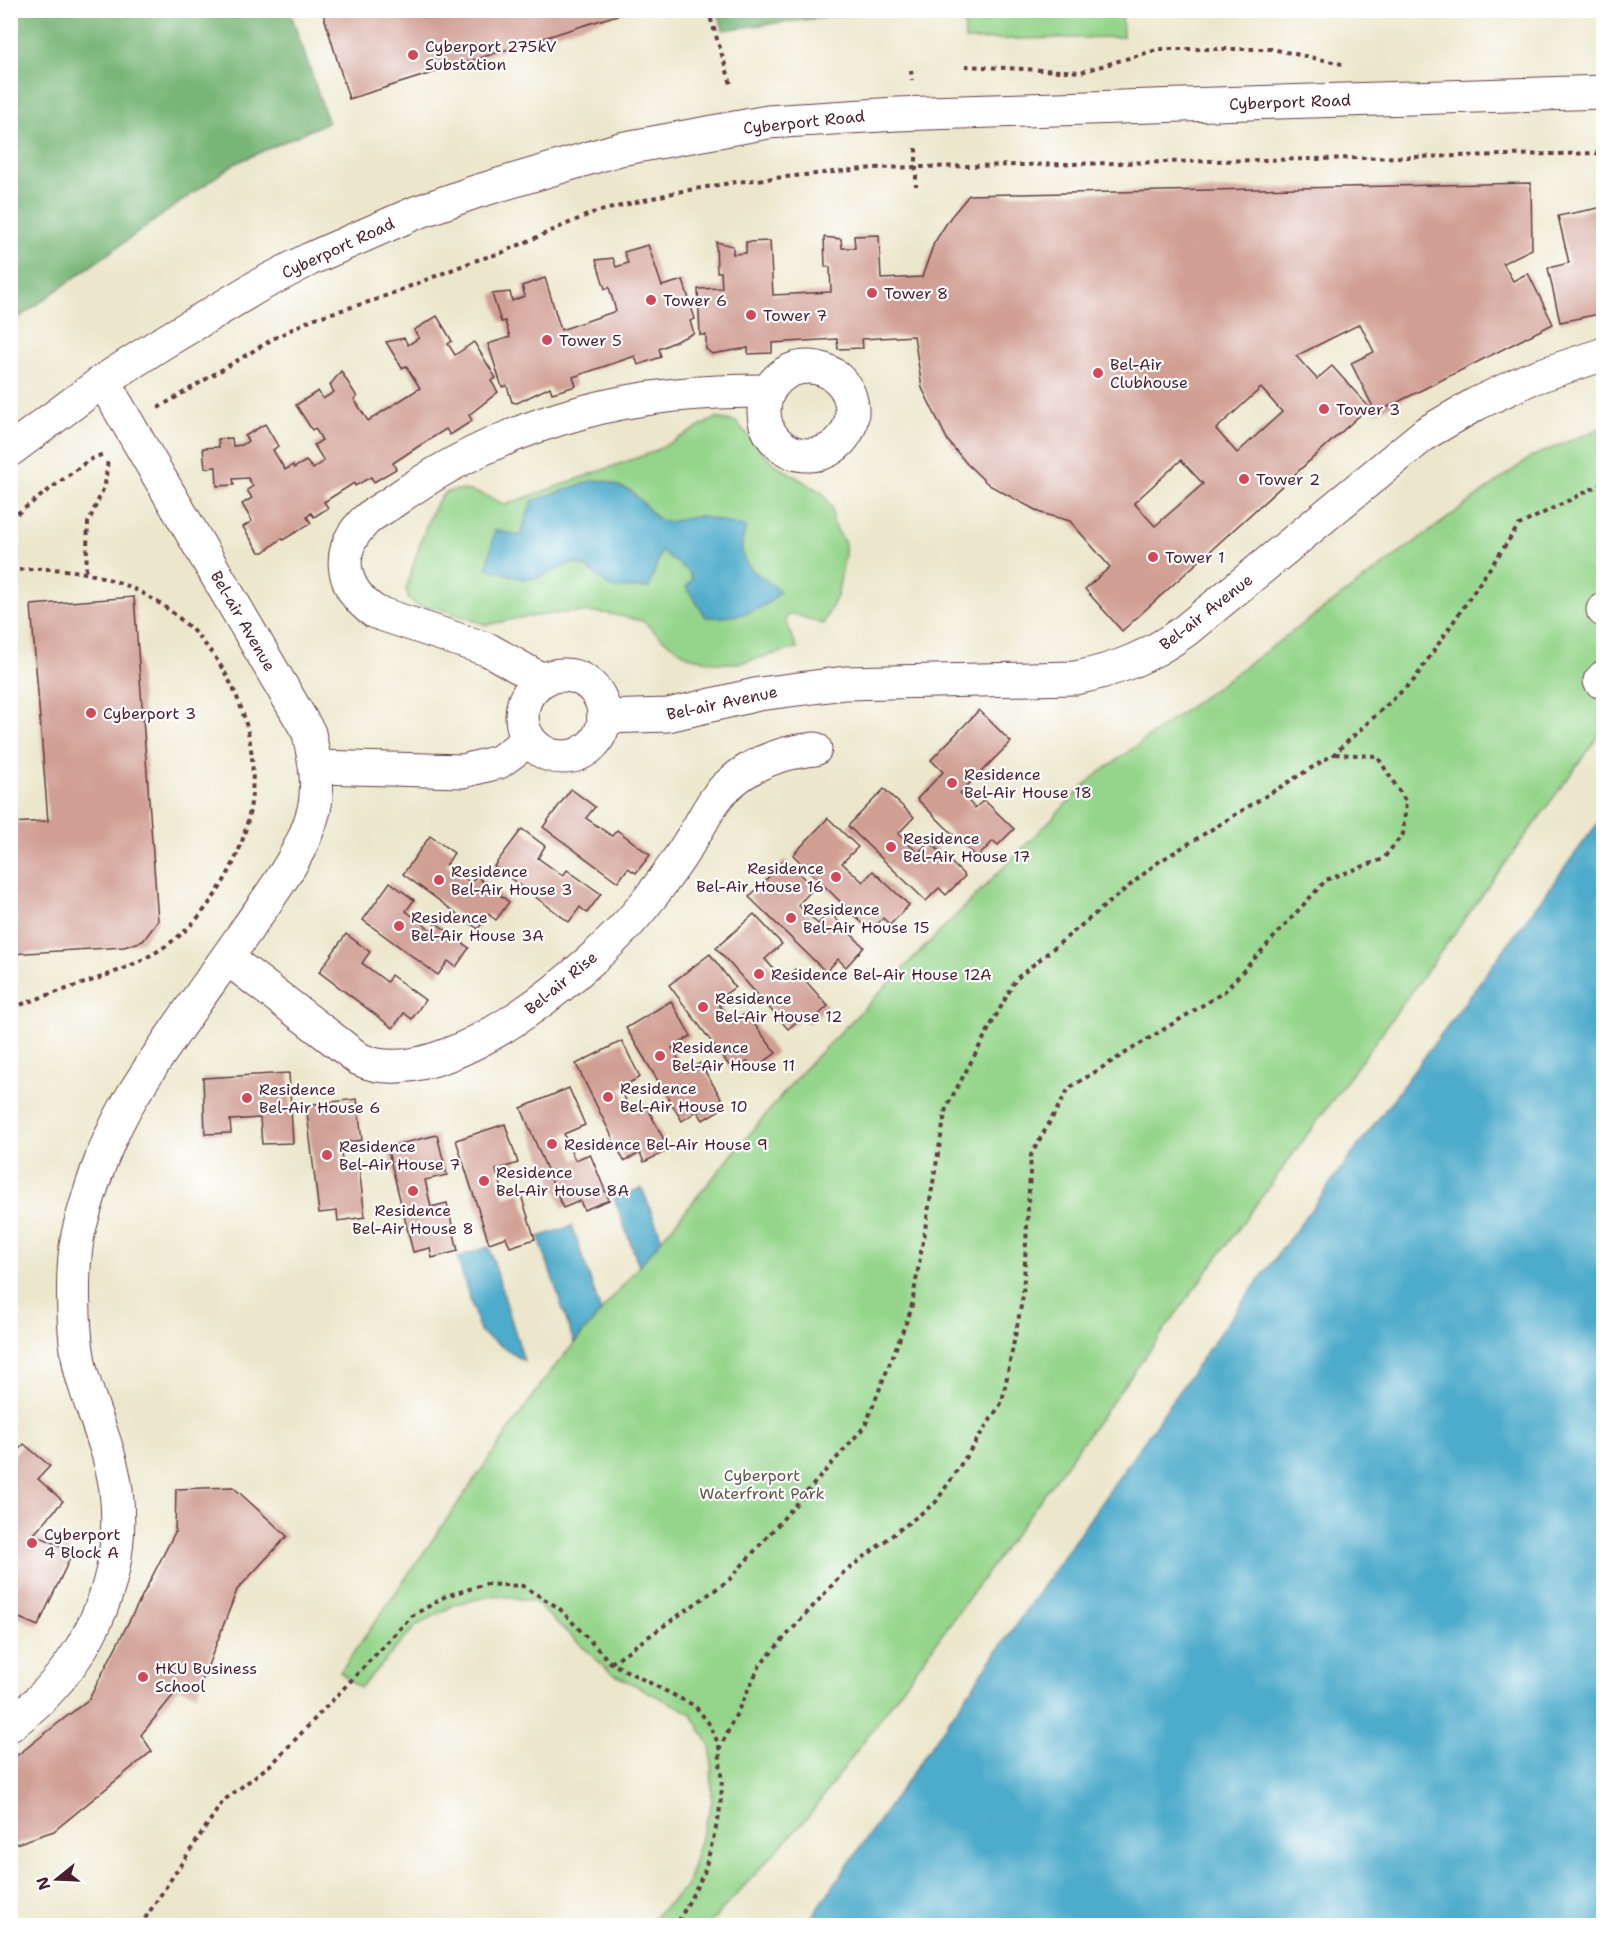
<svg xmlns="http://www.w3.org/2000/svg" width="1614" height="1936" font-family="'Shantell Sans',sans-serif">
	<rect width="100%" height="100%" fill="#fff"/>
	<filter id="ink" filterUnits="userSpaceOnUse"><feTurbulence type="fractalNoise" baseFrequency=".0167" numOctaves="2"/><feDisplacementMap in="SourceGraphic" scale="12" xChannelSelector="R" yChannelSelector="G"/><feConvolveMatrix kernelMatrix="1 2 1 2 8 2 1 2 1" color-interpolation-filters="sRGB"/></filter>
	<filter id="wash" filterUnits="userSpaceOnUse"><feTurbulence type="fractalNoise" baseFrequency=".008" numOctaves="4" result="noise"/><feDisplacementMap in="SourceGraphic" scale="24" xChannelSelector="R" yChannelSelector="G"/><feGaussianBlur stdDeviation="1.35" result="paint"/><feColorMatrix in="noise" values="0 0 0 0 0 0 0 0 0 0 0 0 0 0 0 0 0 1.4 0 .05"/><feComposite in="paint" operator="in"/></filter>
	<g filter="url(#wash)">
		<rect width="100%" height="100%" fill="#ece7cc"/>
		<!-- green -->
		<g fill="#95d58b" stroke="#707a5b" stroke-width="1.5">
			<path d="M964 11H1122L1123 37 965 40Z"/>
			<path d="M716 418 736 422 773 463 822 493 832 508 833 522 845 544V555L837 596 823 624 791 613 785 619 797 648 740 663H718L688 656 663 639 643 621 606 613 572 612 518 618 486 625 434 607H419L409 599 406 589C413 569 430 499 447 492 466 485 489 496 505 505L653 452Z"/>
			<path d="M1603 427V730L809 1816 708 1925H646L686 1887 712 1802 711 1748 691 1713 611 1673 533 1601 496 1595 456 1604 417 1625 360 1688 340 1672 547 1376 804 1069 1091 779 1531 457Z"/>
		</g>
		<!-- forest -->
		<g fill="#78b677" stroke="#616a51" stroke-width="1.5">
			<path d="M11 10 290 11 328 122 234 164 11 323Z"/>
			<path d="M718 11V10L872 11 723 30Z"/>
		</g>
		<!-- water -->
		<g fill="#4dabcb" stroke="#4c657b" stroke-width="1.5">
			<path d="M594 480 606 481 631 491 659 520 668 522 699 516 746 527C732 566 755 570 780 591 763 614 733 618 706 617L686 587 692 580 689 572 661 551 649 588H612L584 566 573 563 537 578 523 579 487 568 495 530 520 536 532 501Z"/>
			<path d="M1603 816V1925H806L1221 1331Z"/>
			<path d="M642 1188 662 1239 639 1266 614 1198Z"/>
			<path d="M572 1226 601 1312 574 1343 539 1237Z"/>
			<path d="M489 1247 524 1361 480 1332 457 1257Z"/>
		</g>
		<g id="blocks">
			<!-- building -->
			<g fill="#d09e93" fill-rule="evenodd">
				<path d="M322 10H630V11L349 99Z"/>
				<path d="M1531 183 1532 249 1503 263 1513 281 1528 273 1553 324 1376 413 1351 363 1374 352 1360 324 1296 356 1317 379 1332 366 1369 407 1122 631 1085 589 1110 567 1070 521 1041 513 989 485 967 464 948 441 922 388 914 336 862 339 863 348 838 349 837 339 772 343V353L748 354V348L712 354 706 349V335H700L698 289 722 288 721 272H717L716 242 733 246V254L746 253V242L770 241 773 295 831 292 830 267H825L824 237 841 239 842 248H855L854 236 879 235 881 279 922 277 934 243 950 218 969 195ZM1261 388 1282 412 1237 453 1216 429ZM1181 460 1203 484 1155 526 1134 503Z"/>
				<path d="M1604 207V313L1560 322 1548 268 1569 263 1558 216Z"/>
				<path d="M648 245 662 286 683 280 695 319 690 321 694 333 659 349 661 357 638 365 635 356 573 377 576 386 552 393 550 387 517 403 512 402 507 386 502 387 488 344 510 337 505 321 501 322 492 294 510 292 512 301 525 296 522 286 545 278 561 330 616 311 609 287 605 289 596 260 613 258 616 267 628 263 624 252Z"/>
				<path d="M437 316 452 341 448 344 455 355 474 342 496 378 491 381 498 392 469 415 472 421 450 435 446 429 419 446 393 463 396 469 374 482 371 477 355 486 354 483 324 502 328 508 314 517 311 513 307 517 311 523 283 540 282 538 264 552H259L243 527 252 521 242 504 252 498 247 490 253 486 248 478 233 479 234 485 217 486 216 467 205 468 203 448 219 447 218 439 232 438 233 446 242 445 248 441 245 436 265 424 278 446 273 450 285 470 293 465 294 468 306 461 313 469 324 461 314 445 322 440 315 428 312 430 296 405 318 391 323 399 334 392 330 385 341 371 357 397 354 399 368 421 420 388 406 366 402 368 386 342 404 338 408 345 419 338 414 330Z"/>
				<path d="M134 597 158 921 143 941 124 947 10 954V823L48 821 31 605Z"/>
				<path d="M979 710 1011 742 960 793 975 808 984 800 1014 829 998 845 993 841 977 858 917 799 943 772 931 760Z"/>
				<path d="M571 789 595 807 586 818 612 836 617 830 650 855 636 873 628 868 618 882 543 827Z"/>
				<path d="M884 789 914 817 898 834 918 853 929 841 965 876 946 895 939 888 926 901 848 826Z"/>
				<path d="M828 818 858 847 842 863 863 882 873 871 909 905 890 925 883 918 870 931 793 855Z"/>
				<path d="M522 829 545 846 538 858 563 876 567 870 601 894 587 913 580 907 569 922 494 866Z"/>
				<path d="M430 836 454 853 446 865 471 883 476 876 509 902 496 920 488 914 478 929 403 874Z"/>
				<path d="M785 860 814 888 798 905 818 924 829 912 864 947 846 967 838 959 826 972 749 897Z"/>
				<path d="M390 882 414 900 406 911 431 930 436 923 469 948 456 967 448 961 438 975 363 920Z"/>
				<path d="M754 914 782 944 765 959 783 980 795 969 828 1006 809 1024 802 1017 788 1029 716 948Z"/>
				<path d="M346 934 370 952 362 963 387 982 391 975 425 1000 412 1019 404 1013 393 1028 319 972Z"/>
				<path d="M710 954 735 987 716 1001 733 1023 746 1013 776 1053 754 1069 748 1061 734 1072 669 985Z"/>
				<path d="M671 1001 691 1036 672 1048 686 1072 700 1063 726 1106 703 1120 697 1111 682 1121 626 1028Z"/>
				<path d="M622 1041 640 1077 620 1088 632 1113 646 1105 669 1150 644 1162 640 1153 624 1161 576 1064Z"/>
				<path d="M289 1073 293 1143 262 1144 260 1118 230 1120 231 1133 205 1134 203 1078Z"/>
				<path d="M569 1088 585 1125 564 1134 575 1160 590 1154 609 1200 584 1210 580 1201 563 1208 521 1108Z"/>
				<path d="M357 1099 362 1140 340 1143 343 1170 359 1168 365 1217 338 1221 337 1211 319 1213 306 1105Z"/>
				<path d="M505 1124 518 1163 496 1170 505 1197 520 1192 535 1239 510 1247 506 1237 489 1243 456 1140Z"/>
				<path d="M437 1135 447 1175 425 1180 431 1207 447 1203 458 1251 432 1258 430 1248 413 1252 387 1147Z"/>
				<path d="M24 1444 50 1466 38 1479 63 1501 34 1534 73 1552 38 1626 10 1614V1455L12 1457Z"/>
				<path d="M233 1487 287 1536 237 1590 197 1694 179 1688 141 1735 152 1751 54 1831 10 1846V1761L89 1699 175 1532 176 1489Z"/>
			</g>
		</g>
	</g>
	<g filter="url(#ink)">
		<use href="#blocks" fill-opacity="0" stroke="#623d43" stroke-width="1.5"/>
		<g fill="none" stroke-linecap="round" stroke-linejoin="round">
			<defs>
				<g id="minor">
					<circle cx="808" cy="411" r="44"/>
					<path d="M10 450 103 381 159 345 258 286 310 259 415 213 475 192 620 149 768 122 897 114 1604 92"/>
					<path d="M1603 610H1604"/>
					<circle cx="563" cy="716" r="41"/>
					<path d="M542 680 489 650 375 612C344 591 333 554 362 524 369 515 382 509 391 503 449 461 515 430 583 412 644 395 705 391 768 391"/>
					<path d="M1600 681 1604 677"/>
					<path d="M604 717 668 715 759 694 845 683 1075 678C1117 670 1151 656 1186 630L1426 433 1476 404 1529 379 1604 354"/>
					<path d="M316 767 463 771 499 762 529 740"/>
					<path d="M227 958 359 1059C441 1099 597 965 645 904 661 884 677 863 690 841 703 822 711 800 728 785 753 762 782 752 815 749"/>
					<path d="M10 1725C85 1669 127 1584 116 1490 111 1452 94 1416 83 1379 72 1342 70 1263 80 1226 93 1179 108 1135 134 1093 169 1037 209 984 247 929 273 891 302 856 314 810 320 784 314 758 309 733L103 381"/>
				</g>
			</defs>
			<!-- minor casing -->
			<use href="#minor" stroke="#623d43" stroke-width="35"/>
			<!-- path -->
			<g stroke="#623d43" stroke-width="4" stroke-dasharray="4.5 4.5" stroke-linecap="butt">
				<path d="M708 10 731 84"/>
				<path d="M965 66 1081 72 1160 49H1272L1342 64"/>
				<path d="M911 70 912 80"/>
				<path d="M916 148V186"/>
				<path d="M158 408 273 339 312 319 375 300 474 261 501 253 592 213 677 192 736 182 873 168 1604 153"/>
				<path d="M10 519 89 460 106 453"/>
				<path d="M10 571C207 545 328 763 200 915 153 972 75 982 10 1009"/>
				<path d="M86 571 88 523 105 485 108 458"/>
				<path d="M611 1663 729 1580 865 1426 911 1310 946 1108 1016 979 1157 863 1334 754 1414 680 1519 525 1604 483"/>
				<path d="M719 1750 760 1665 843 1573 936 1502 1002 1402 1023 1296 1031 1155 1069 1088 1224 992 1326 880 1383 859 1403 834 1406 802 1377 756 1335 754"/>
				<path d="M140 1926 223 1801 274 1762 412 1616 446 1596 486 1584 523 1586 559 1608 611 1663 695 1706 708 1722 719 1745 722 1788 719 1816 704 1873 676 1926"/>
			</g>
			<!-- minor -->
			<use href="#minor" stroke="#fff" stroke-width="33"/>
		</g>
	</g>
	<!-- markers -->
	<g fill="#d1495b" stroke="#fff" stroke-width="2">
		<circle cx="413" cy="55" r="6"/>
		<circle cx="872" cy="293" r="6"/>
		<circle cx="651" cy="300" r="6"/>
		<circle cx="751" cy="315" r="6"/>
		<circle cx="547" cy="340" r="6"/>
		<circle cx="1098" cy="373" r="6"/>
		<circle cx="1324" cy="409" r="6"/>
		<circle cx="1244" cy="479" r="6"/>
		<circle cx="1153" cy="557" r="6"/>
		<circle cx="91" cy="713" r="6"/>
		<circle cx="952" cy="783" r="6"/>
		<circle cx="891" cy="847" r="6"/>
		<circle cx="836" cy="877" r="6"/>
		<circle cx="439" cy="880" r="6"/>
		<circle cx="791" cy="918" r="6"/>
		<circle cx="399" cy="926" r="6"/>
		<circle cx="759" cy="974" r="6"/>
		<circle cx="703" cy="1007" r="6"/>
		<circle cx="660" cy="1056" r="6"/>
		<circle cx="608" cy="1097" r="6"/>
		<circle cx="247" cy="1098" r="6"/>
		<circle cx="552" cy="1144" r="6"/>
		<circle cx="327" cy="1155" r="6"/>
		<circle cx="484" cy="1181" r="6"/>
		<circle cx="413" cy="1191" r="6"/>
		<circle cx="32" cy="1543" r="6"/>
		<circle cx="143" cy="1677" r="6"/>
	</g>
	<g text-anchor="middle" dominant-baseline="central" stroke-width="4.5" stroke-linejoin="round" paint-order="stroke">
		<!-- poi labels -->
		<g font-size="16" fill="#4a1f2b" stroke="#fff" text-anchor="start">
			<text x="425" y="46">Cyberport 275kV<tspan x="425" dy="18">Substation</tspan></text>
			<text x="884" y="293">Tower 8</text>
			<text x="663" y="300">Tower 6</text>
			<text x="763" y="315">Tower 7</text>
			<text x="559" y="340">Tower 5</text>
			<text x="1110" y="364">Bel-Air<tspan x="1110" dy="18">Clubhouse</tspan></text>
			<text x="1336" y="409">Tower 3</text>
			<text x="1256" y="479">Tower 2</text>
			<text x="1165" y="557">Tower 1</text>
			<text x="103" y="713">Cyberport 3</text>
			<text x="964" y="774">Residence<tspan x="964" dy="18">Bel-Air House 18</tspan></text>
			<text x="903" y="838">Residence<tspan x="903" dy="18">Bel-Air House 17</tspan></text>
			<text x="824" y="868" text-anchor="end">Residence<tspan x="824" dy="18">Bel-Air House 16</tspan></text>
			<text x="451" y="871">Residence<tspan x="451" dy="18">Bel-Air House 3</tspan></text>
			<text x="803" y="909">Residence<tspan x="803" dy="18">Bel-Air House 15</tspan></text>
			<text x="411" y="917">Residence<tspan x="411" dy="18">Bel-Air House 3A</tspan></text>
			<text x="771" y="974">Residence Bel-Air House 12A</text>
			<text x="715" y="998">Residence<tspan x="715" dy="18">Bel-Air House 12</tspan></text>
			<text x="672" y="1047">Residence<tspan x="672" dy="18">Bel-Air House 11</tspan></text>
			<text x="620" y="1088">Residence<tspan x="620" dy="18">Bel-Air House 10</tspan></text>
			<text x="259" y="1089">Residence<tspan x="259" dy="18">Bel-Air House 6</tspan></text>
			<text x="564" y="1144">Residence Bel-Air House 9</text>
			<text x="339" y="1146">Residence<tspan x="339" dy="18">Bel-Air House 7</tspan></text>
			<text x="496" y="1172">Residence<tspan x="496" dy="18">Bel-Air House 8A</tspan></text>
			<text x="413" y="1210" text-anchor="middle">Residence<tspan x="413" dy="18">Bel-Air House 8</tspan></text>
			<text x="44" y="1534">Cyberport<tspan x="44" dy="18">4 Block A</tspan></text>
			<text x="155" y="1668">HKU Business<tspan x="155" dy="18">School</tspan></text>
		</g>
		<!-- street labels -->
		<g font-size="16" fill="#4a1f2b" stroke="#fff">
			<text transform="translate(1290 102) rotate(-2)">Cyberport Road</text>
			<text transform="translate(804 122) rotate(-6)">Cyberport Road</text>
			<text transform="translate(338 248) rotate(-25)">Cyberport Road</text>
			<text transform="translate(1206 612) rotate(-38)">Bel-air Avenue</text>
			<text transform="translate(243 621) rotate(60)">Bel-air Avenue</text>
			<text transform="translate(722 703) rotate(-12)">Bel-air Avenue</text>
			<text transform="translate(561 983) rotate(-40)">Bel-air Rise</text>
		</g>
		<!-- park labels -->
		<g font-size="16" fill="#605648" stroke="#fff">
			<text x="762" y="1475">Cyberport<tspan x="762" dy="18">Waterfront Park</tspan></text>
		</g>
	</g>
	<!-- margin -->
	<rect width="1614" height="1936" fill="none" stroke="#fff" stroke-width="36"/>
	<!-- north arrow -->
	<g transform="translate(57 1879) rotate(252)" stroke="#ffffff" stroke-width="4.5" paint-order="stroke">
	<path d="M0-4.5L10 22L0 15L-10 22Z" fill="#4a1f2b"/>
	<text y="-9" font-size="16" font-weight="bold" text-anchor="middle" fill="#4a1f2b">N</text>
	</g>
</svg>
